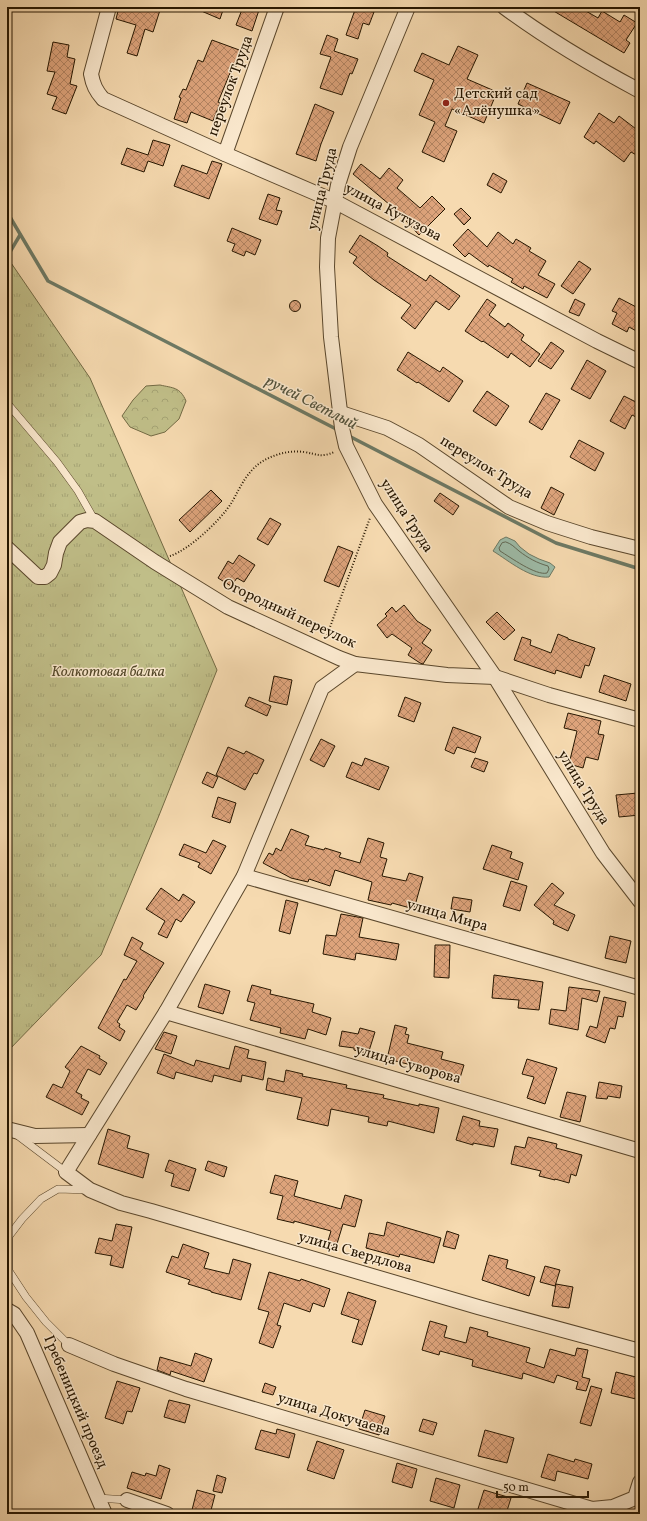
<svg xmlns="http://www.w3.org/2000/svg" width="647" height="1521" font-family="Vollkorn,serif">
	<defs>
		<pattern id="forest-crowns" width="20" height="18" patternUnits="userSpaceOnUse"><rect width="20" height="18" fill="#c0be88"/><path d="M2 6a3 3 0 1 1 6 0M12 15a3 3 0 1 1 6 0" fill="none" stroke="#a5a374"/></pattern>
		<pattern id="park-tufts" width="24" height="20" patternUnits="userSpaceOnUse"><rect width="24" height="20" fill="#c0be88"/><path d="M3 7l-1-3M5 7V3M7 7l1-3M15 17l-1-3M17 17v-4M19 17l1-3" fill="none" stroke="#a5a374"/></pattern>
		<pattern id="building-cross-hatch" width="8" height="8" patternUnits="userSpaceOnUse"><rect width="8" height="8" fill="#dda37b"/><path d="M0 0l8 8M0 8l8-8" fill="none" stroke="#b38462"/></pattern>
	</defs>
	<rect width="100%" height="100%" fill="#f6dab0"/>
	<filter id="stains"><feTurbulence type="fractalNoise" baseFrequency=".005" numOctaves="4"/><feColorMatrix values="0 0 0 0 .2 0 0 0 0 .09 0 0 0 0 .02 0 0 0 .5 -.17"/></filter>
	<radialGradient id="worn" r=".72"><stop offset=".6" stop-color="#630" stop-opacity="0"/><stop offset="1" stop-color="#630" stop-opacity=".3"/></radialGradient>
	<!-- forest -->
	<path fill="url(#forest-crowns)" stroke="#736a44" d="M160 385C173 388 180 387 186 401L179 419 165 432 151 436 130 427 122 416 133 400 146 386Z"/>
	<!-- park -->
	<path fill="url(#park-tufts)" stroke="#736a44" d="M7 257 90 378 217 670 158 818 101 955 7 1052Z"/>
	<!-- water -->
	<path fill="#9dbba7" stroke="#6d7964" d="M506 537 515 541 520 547 529 554 539 559 550 563 555 567 549 577C530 579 509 561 493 551L500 540Z"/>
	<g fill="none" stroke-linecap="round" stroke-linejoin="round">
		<!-- shore -->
		<path stroke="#626854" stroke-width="1" d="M506 542C512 544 514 547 519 551 528 558 537 563 548 566L549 569 547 573C536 576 510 557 500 551L499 548 502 543Z"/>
		<!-- stream -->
		<g stroke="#6d7964" stroke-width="3.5">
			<path d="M7 212 48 281 338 430"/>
			<path d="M7 257 20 235"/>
			<path d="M347 435 556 543 640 569"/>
		</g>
	</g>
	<!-- building -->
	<g fill="url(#building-cross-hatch)" stroke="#261600">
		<path d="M119 7H137L146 10 147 7H161L153 32 145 29 137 56 127 53 136 25 116 19Z"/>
		<path d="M192 7H224L220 19Z"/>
		<path d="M243 7H260L252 31 236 25Z"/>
		<path d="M356 7 374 12 369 25 363 23 358 39 346 35Z"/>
		<path d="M547 7H579L598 18 602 11 620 22 624 15 637 23 626 40 630 43 624 53Z"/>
		<path d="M327 35 338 39 334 51 358 59 352 74 350 73 342 95 320 88 331 57 320 54Z"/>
		<path d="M212 40 242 51 236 67 233 66 218 102 220 103 213 121 191 112 187 123 174 119 181 98 179 97 183 89 186 90 198 60 203 62Z"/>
		<path d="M53 42 69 45 67 57 75 59 70 84 77 86 66 114 52 109 57 97 47 94 55 72 47 71Z"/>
		<path d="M458 46 478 55 467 79 497 92 484 123 452 109 445 126 457 131 444 162 422 152 435 122 419 115 434 80 414 71 422 53 449 65Z"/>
		<path d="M527 83 570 102 560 124 518 104Z"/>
		<path d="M315 104 334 112 321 144 316 161 296 154Z"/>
		<path d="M599 113 614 123 619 116 640 132V157L631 152 624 162 596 141 594 144 584 137Z"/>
		<path d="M153 140 170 145 163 166 148 161 144 172 121 164 127 148 148 155Z"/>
		<path d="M212 161 222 164 209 199 174 186 182 165 207 174Z"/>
		<path d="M361 164 380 179 389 168 403 180 397 188 420 208 432 196 445 209 419 235 406 221 408 220 353 174Z"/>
		<path d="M493 173 507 181 501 193 487 185Z"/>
		<path d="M268 194 280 198 276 210 282 211 277 225 259 219Z"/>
		<path d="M461 208 471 218 464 225 454 214Z"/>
		<path d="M232 228 261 240 255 255 246 251 244 256 232 251 235 244 227 241Z"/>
		<path d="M468 229 487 247 498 232 513 244 516 239 531 248 529 251 546 261 538 275 555 284 547 298 524 286 523 289 511 282 513 279 489 265 488 267 469 253 465 257 453 245Z"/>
		<path d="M360 235 378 246 388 253 387 256 426 281 430 275 460 296 449 310 436 301 415 329 401 318 411 305 374 280 353 263 357 257 349 252Z"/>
		<path d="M579 261 591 269 573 294 561 286Z"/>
		<path d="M619 298 640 309V333L629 327 627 332 612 324 617 313 612 311Z"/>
		<path d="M487 299 496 305 489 315 505 327 508 323 524 335 521 340 540 354 530 367 511 353 508 358 483 341 482 342 465 331Z"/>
		<path d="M575 299 585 304 579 316 569 312Z"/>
		<circle cx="295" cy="306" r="5.5"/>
		<path d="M551 342 564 351 551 369 538 361Z"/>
		<path d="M408 352 440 372 443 367 463 381 449 402 418 382 417 383 397 370Z"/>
		<path d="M587 360 606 371 590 399 571 389Z"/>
		<path d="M487 391 509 406 496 426 473 411Z"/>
		<path d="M546 393 560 400 542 430 529 422Z"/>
		<path d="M624 396 640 404V419L632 415 625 429 610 421Z"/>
		<path d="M579 440 604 453 595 471 570 457Z"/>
		<path d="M551 487 564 494 554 515 541 508Z"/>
		<path d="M211 490 222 501 190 532 179 520Z"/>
		<path d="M440 493 459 506 453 515 434 501Z"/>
		<path d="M270 518 281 524 268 545 257 539Z"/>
		<path d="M338 546 353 552 339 587 324 581Z"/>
		<path d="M239 555 255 565 244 582 237 578 231 586 218 578 228 561 233 564Z"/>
		<path d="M404 605 417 621 431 630 422 643 432 650 423 664 420 663 408 655 412 648 392 634 387 638 377 625 387 616 385 614 392 607 396 612Z"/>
		<path d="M497 612 515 630 504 640 486 622Z"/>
		<path d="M558 634 568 638V639L595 648 589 666 585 665 581 678 556 670 555 674 514 660 522 637 531 640 530 645 551 653Z"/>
		<path d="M604 675 631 684 626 701 599 692Z"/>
		<path d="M274 676 292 680 287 705 269 701Z"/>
		<path d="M249 697 271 706 267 716 245 706Z"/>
		<path d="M405 697 421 703 414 722 398 716Z"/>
		<path d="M568 713 601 721 598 734 604 735 598 760 586 757 583 768 569 764 577 731 564 728Z"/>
		<path d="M453 727 481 737 475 753 457 747 454 754 445 750Z"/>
		<path d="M321 739 335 746 324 767 310 760Z"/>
		<path d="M228 747 244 754 246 751 264 760 257 774 254 773 245 790 216 775Z"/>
		<path d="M365 758 389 767 379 790 346 777 352 762 362 766Z"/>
		<path d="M475 758 488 762 484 772 471 767Z"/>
		<path d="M207 772 218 777 213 788 202 783Z"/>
		<path d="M638 793 640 815 619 817 616 795Z"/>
		<path d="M218 797 236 803 230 823 212 817Z"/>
		<path d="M291 829 309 836 305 845 324 850 325 848 341 853 339 857 360 863 368 838 384 843 380 857 387 859 382 876 406 881 409 873 423 877 414 909 392 903 391 905 368 900 372 882 335 870 330 886 309 879 308 882 291 878 263 863 269 853 273 855 276 848 281 851Z"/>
		<path d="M213 840 226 846 211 874 198 867 200 863 179 855 184 844 206 853Z"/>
		<path d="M492 845 512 852 510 858 523 863 518 880 483 869Z"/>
		<path d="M511 881 527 886 520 911 503 906Z"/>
		<path d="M552 883 564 893 554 905 575 915 568 931 553 924 554 921 534 905Z"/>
		<path d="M161 888 179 901 183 894 195 902 181 922 176 919 167 938 158 934 165 921 146 909Z"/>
		<path d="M453 897 472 900 470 912 451 909Z"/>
		<path d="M286 900 298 903 290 934 279 931Z"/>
		<path d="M341 914 363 918 359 937 399 944 396 960 356 953 355 960 323 954 326 935 336 936Z"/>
		<path d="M610 936 631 941 626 963 605 958Z"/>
		<path d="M132 937 143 943 140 949 164 963 143 996 144 997 136 1010 127 1005 117 1022 120 1024 119 1027 125 1031 120 1041 98 1028 124 979 126 980 137 961 124 955Z"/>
		<path d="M435 945H450L449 978 434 977Z"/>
		<path d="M494 975 543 982 539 1010 518 1008 519 1000 492 998Z"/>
		<path d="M205 984 230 991 223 1014 198 1007Z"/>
		<path d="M252 985 271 990 270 994 314 1004 312 1012 331 1018 326 1035 308 1029 305 1039 280 1033 281 1028 250 1020 255 1003 247 1001Z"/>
		<path d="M569 987 600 991 597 1002 582 998 578 1030 549 1024 551 1009 566 1011Z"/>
		<path d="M604 997 626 1002 623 1017 618 1016 615 1029 610 1028 605 1043 586 1036 590 1026 597 1028Z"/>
		<path d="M395 1025 407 1028 405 1034 409 1035 407 1043 443 1052 441 1059 464 1065 460 1078 424 1071V1068L387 1059Z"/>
		<path d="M360 1028 375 1032 368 1054 354 1050V1048L339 1046 342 1031 358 1034Z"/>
		<path d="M164 1032 177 1036 171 1054 155 1049Z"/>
		<path d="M81 1046 100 1056 99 1058 107 1063 100 1075 88 1069 76 1092 82 1095 81 1098 89 1102 82 1115 46 1097 53 1084 62 1088 70 1071 65 1067Z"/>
		<path d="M235 1046 249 1050 247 1058 266 1062 263 1080 242 1075 241 1082 214 1075 212 1082 176 1072 174 1079 157 1073 164 1054 194 1066 196 1060 229 1069Z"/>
		<path d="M527 1059 557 1068 545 1104 527 1098 534 1077 522 1074Z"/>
		<path d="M286 1070 303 1074 302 1076 347 1085 346 1088 384 1095 383 1098 419 1106V1104L439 1108 434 1133 388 1121 387 1126 368 1122 369 1117 331 1109 328 1126 297 1119 302 1098 266 1090 268 1078 284 1082Z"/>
		<path d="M599 1082 622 1086 620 1098 608 1096 607 1099 596 1098Z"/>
		<path d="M567 1092 586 1096 580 1122 560 1117Z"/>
		<path d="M463 1116 480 1121 479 1126 498 1129 494 1147 473 1143V1145L456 1140Z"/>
		<path d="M108 1129 130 1136 127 1148 149 1154 143 1178 98 1164Z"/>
		<path d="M528 1137 557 1144 556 1148 582 1155 576 1176 571 1174 569 1183 555 1179V1180L539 1176 541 1171 511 1164 515 1146 525 1148Z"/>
		<path d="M169 1160 196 1169 189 1191 171 1186 174 1174 165 1171Z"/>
		<path d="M208 1161 227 1167 224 1177 205 1170Z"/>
		<path d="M275 1175 298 1181 294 1196 341 1209 345 1195 362 1200 355 1227 343 1224 336 1247 327 1244 331 1231 294 1221V1223L277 1219 283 1196 270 1193Z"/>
		<path d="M387 1222 441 1238 434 1263 400 1254 399 1257 366 1248 369 1233 384 1236Z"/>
		<path d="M116 1224 132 1227 123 1268 110 1265 112 1256 95 1253 99 1238 112 1241Z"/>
		<path d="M447 1231 459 1235 455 1249 443 1246Z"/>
		<path d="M183 1244 209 1253 204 1268 229 1274 233 1259 251 1264 241 1300 211 1292V1291L188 1284 190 1280 166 1272 172 1256 178 1258Z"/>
		<path d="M489 1255 508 1260 506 1268 535 1277 529 1296 482 1280Z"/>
		<path d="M545 1266 560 1270 555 1286 540 1282Z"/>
		<path d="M269 1272 300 1281 301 1279 330 1289 324 1307 313 1303 310 1312 284 1303 277 1325 281 1326 273 1348 259 1343 269 1312 258 1309Z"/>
		<path d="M556 1284 573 1287 569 1308 552 1306Z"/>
		<path d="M348 1292 376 1301 362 1345 352 1342 359 1320 341 1314Z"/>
		<path d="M430 1321 447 1326 444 1337 466 1343 470 1327 488 1332 487 1336 530 1348 526 1362 544 1368 550 1349 575 1356 577 1348 588 1350 582 1377 590 1379 586 1391 576 1389 578 1382 557 1375 554 1383 523 1373 522 1379 472 1366 473 1360 440 1351 439 1355 422 1350Z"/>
		<path d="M195 1353 212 1359 204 1382 171 1371 170 1375 157 1370 160 1357 191 1366Z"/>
		<path d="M616 1372 640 1378V1392L638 1391 636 1399 611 1393Z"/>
		<path d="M117 1381 140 1388 132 1412 127 1411 123 1424 105 1418Z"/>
		<path d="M265 1383 276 1387 273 1395 262 1392Z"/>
		<path d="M591 1386 602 1389 591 1426 580 1423Z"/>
		<path d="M169 1400 190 1405 185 1423 164 1417Z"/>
		<path d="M365 1410 385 1416 379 1435 359 1429Z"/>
		<path d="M423 1419 437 1423 433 1435 419 1431Z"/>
		<path d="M277 1429 295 1434 289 1458 255 1449 261 1430 276 1434Z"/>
		<path d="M485 1430 514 1438 507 1463 478 1456Z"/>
		<path d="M317 1441 344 1450 334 1479 307 1470Z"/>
		<path d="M548 1454 574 1462 575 1459 592 1464 588 1479 557 1471 555 1481 541 1477Z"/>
		<path d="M397 1463 417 1469 412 1488 392 1482Z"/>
		<path d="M159 1465 170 1469 161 1499 127 1488 132 1472 145 1476 146 1473 156 1476Z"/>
		<path d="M217 1475 226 1478 222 1493 213 1491Z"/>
		<path d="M436 1478 460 1485 454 1508 430 1501Z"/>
		<path d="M197 1490 215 1495 210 1514 192 1510Z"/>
		<path d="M484 1490 511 1498 506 1514H485L477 1512Z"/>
	</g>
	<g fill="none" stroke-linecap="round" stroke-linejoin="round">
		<defs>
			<g id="lane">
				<path d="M7 403 57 462 78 491 95 521"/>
				<path d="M17 1135 66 1172"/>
				<path d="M69 1345 46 1322 26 1297 9 1271V1236L22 1219 41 1199 58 1189 88 1190"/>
				<path d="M98 1498 127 1500"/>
			</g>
			<g id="street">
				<path d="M109 7 91 74C93 85 96 91 103 99L225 154 334 201 597 341 640 362"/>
				<path d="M408 7 350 147 338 185 328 238 327 267 331 337 342 428 346 446 375 504 495 677 603 853 640 901"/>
				<path d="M504 7C547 39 593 66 640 91"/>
				<path d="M225 154 277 7"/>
				<path d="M341 413 387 428 419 445 509 507 547 523 591 537 640 549"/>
				<path d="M7 548 38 577H45L50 573 54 565 56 553 60 542 80 522 87 520 95 521 155 562 228 607 339 658 355 664 447 675 495 677 549 695 640 720"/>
				<path d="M355 664 322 688 244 876 166 1012 66 1172 90 1190 121 1203 151 1211 478 1307 640 1351"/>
				<path d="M244 876 640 988"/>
				<path d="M166 1012 640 1151"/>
				<path d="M7 1129 35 1136 89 1135"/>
				<path d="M7 1310 14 1314 27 1333 105 1514"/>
				<path d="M69 1345 114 1364 186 1389 592 1509"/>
				<path d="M127 1500 167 1514"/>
				<path d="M591 1514 592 1509 613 1507 635 1498 640 1482"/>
			</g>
		</defs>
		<!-- lane casing -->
		<use href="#lane" stroke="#5a472c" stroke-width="8"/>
		<!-- street casing -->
		<use href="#street" stroke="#5a472c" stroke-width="16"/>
		<!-- path -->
		<g stroke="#261600" stroke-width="2" stroke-dasharray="1 2" stroke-linecap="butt">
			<path d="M170 556C189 550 221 520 232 502 241 486 247 471 263 461 275 454 290 450 304 452 317 454 321 458 334 452"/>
			<path d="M326 638 370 518"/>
		</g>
		<!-- lane -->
		<use href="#lane" stroke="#f9e7cc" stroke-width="7"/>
		<!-- street -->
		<use href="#street" stroke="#f9e7cc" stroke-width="14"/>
	</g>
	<!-- markers -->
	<circle fill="#8f2418" stroke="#f9e7cc" stroke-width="1.5" cx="446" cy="103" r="4"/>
	<g text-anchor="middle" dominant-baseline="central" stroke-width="3" stroke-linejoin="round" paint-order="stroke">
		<!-- street labels -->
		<g font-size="15" fill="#261600" stroke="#f9e7cc">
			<text transform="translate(231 86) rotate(-70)">переулок Труда</text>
			<text transform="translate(323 189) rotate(-76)">улица Труда</text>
			<text transform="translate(393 213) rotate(28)">улица Кутузова</text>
			<text transform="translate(486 468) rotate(32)">переулок Труда</text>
			<text transform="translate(406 516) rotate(57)">улица Труда</text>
			<text transform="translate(289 614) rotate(25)">Огородный переулок</text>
			<text transform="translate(583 788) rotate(58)">улица Труда</text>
			<text transform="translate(447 916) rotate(16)">улица Мира</text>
			<text transform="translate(408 1065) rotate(16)">улица Суворова</text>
			<text transform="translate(355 1253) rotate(16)">улица Свердлова</text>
			<text transform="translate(75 1402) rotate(67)">Гребеницкий проезд</text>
			<text transform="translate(334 1415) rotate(17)">улица Докучаева</text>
		</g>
		<!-- poi labels -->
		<g font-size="15" fill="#261600" stroke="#f9e7cc" text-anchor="start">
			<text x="454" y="94">Детский сад<tspan x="454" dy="17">«Алёнушка»</tspan></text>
		</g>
		<!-- park labels -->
		<g font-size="15" font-style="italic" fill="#544829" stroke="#f9e7cc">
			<text x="108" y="672">Колкотовая балка</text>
		</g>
		<!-- water labels -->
		<g font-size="16" font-style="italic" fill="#50503a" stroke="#f9e7cc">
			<text transform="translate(311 403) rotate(27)">ручей Светлый</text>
		</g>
	</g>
	<!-- margin -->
	<rect width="647" height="1521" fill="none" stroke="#f6dab0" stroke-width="24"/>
	<rect x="8" y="8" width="631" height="1505" fill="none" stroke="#261600" stroke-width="2"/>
	<rect x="12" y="12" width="623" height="1497" fill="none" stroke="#261600"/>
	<!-- scale -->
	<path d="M497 1491v6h91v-6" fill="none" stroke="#261600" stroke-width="2"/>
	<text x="503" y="1491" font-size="12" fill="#261600" stroke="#f9e7cc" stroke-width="3" paint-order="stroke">50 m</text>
	<rect width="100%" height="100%" filter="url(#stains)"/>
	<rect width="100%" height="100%" fill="url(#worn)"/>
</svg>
